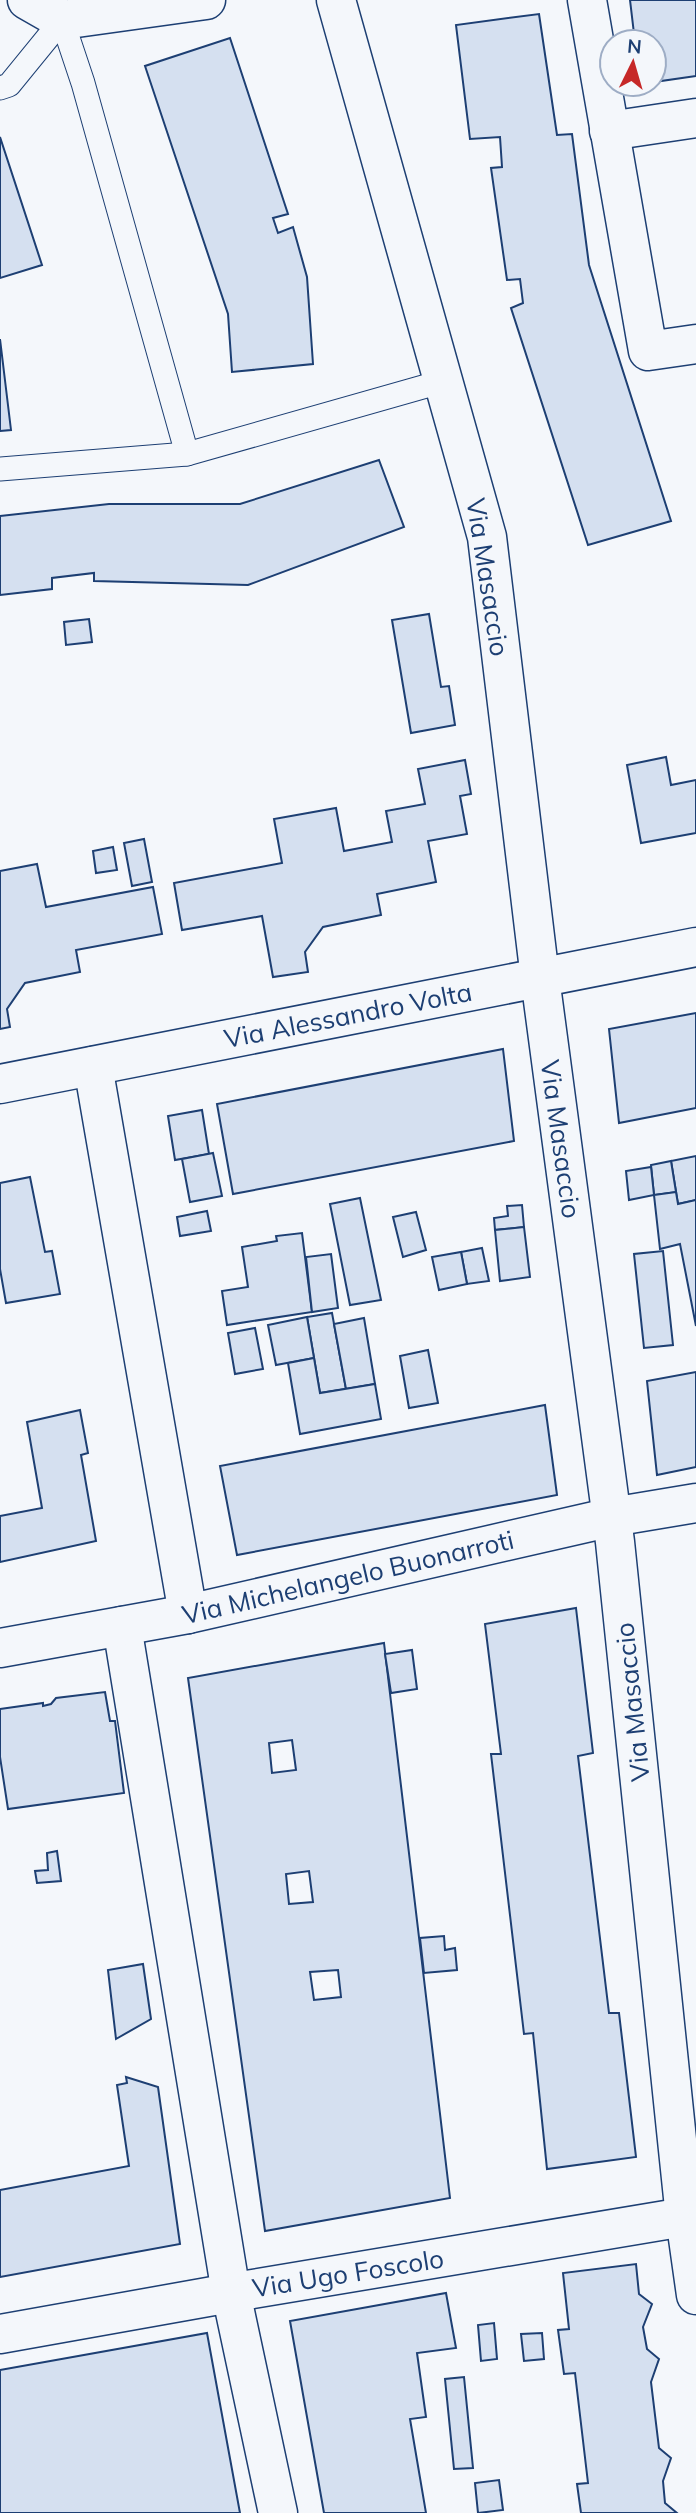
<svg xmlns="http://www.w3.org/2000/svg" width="696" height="2513" font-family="Mulish,sans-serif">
	<rect width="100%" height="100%" fill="#f4f7fb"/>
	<!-- building -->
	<g fill="#d5e0f0" stroke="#1d3f73" stroke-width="2" fill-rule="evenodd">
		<path d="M630 0H696V76L654 82V42H635Z"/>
		<path d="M539 14 557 135 572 134 589 265 671 521 588 545 511 308 523 303 520 279 507 280 491 168 502 167 500 137 470 139 456 25Z"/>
		<path d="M230 38 288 214 273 218 278 233 293 227 307 277 313 364 232 372 228 314 145 66Z"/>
		<path d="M0 137 42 265 0 278Z"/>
		<path d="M0 339 11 430 0 431Z"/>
		<path d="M379 460 404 527 248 585 94 581V573L52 578V589L0 595V516L109 504H240Z"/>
		<path d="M429 614 441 687 449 686 455 725 411 733 392 620Z"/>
		<path d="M89 619 92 642 66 645 64 622Z"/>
		<path d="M666 757 671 785 696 780V833L641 843 627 765Z"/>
		<path d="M465 760 471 794 460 796 467 834 428 841 436 882 377 894 381 915 323 927 305 952 308 972 273 977 262 916 182 930 174 883 282 863 274 819 336 808 344 851 392 842 386 811 425 804 418 769Z"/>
		<path d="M144 839 152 882 132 886 124 843Z"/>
		<path d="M113 847 117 870 96 873 93 851Z"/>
		<path d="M37 864 46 907 153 887 162 934 76 950 80 972 25 983 7 1009 10 1027 0 1029V871Z"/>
		<path d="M696 1013V1108L619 1123 609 1029Z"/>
		<path d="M503 1049 514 1141 233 1194 217 1104Z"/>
		<path d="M202 1110 209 1154 175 1160 168 1116Z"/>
		<path d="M213 1153 222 1196 190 1202 182 1159Z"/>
		<path d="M696 1156V1200L678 1204 671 1161Z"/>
		<path d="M671 1161 676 1192 654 1195 651 1165Z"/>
		<path d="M651 1167 654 1195 629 1200 626 1171Z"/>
		<path d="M30 1177 45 1252 52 1251 60 1294 6 1303 0 1269V1183Z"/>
		<path d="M676 1192 678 1204 696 1200V1326L680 1244 660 1249 654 1195Z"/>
		<path d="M360 1198 381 1300 350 1305 330 1204Z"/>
		<path d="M522 1205 524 1227 495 1230 494 1218 508 1216 507 1206Z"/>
		<path d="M207 1211 211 1231 180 1236 177 1217Z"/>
		<path d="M416 1212 426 1250 403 1257 393 1217Z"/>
		<path d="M524 1227 530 1277 500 1281 495 1230Z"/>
		<path d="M302 1233 312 1312 227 1325 222 1291 248 1287 242 1247 277 1241 276 1236Z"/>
		<path d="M482 1248 489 1281 467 1284 461 1252Z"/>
		<path d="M663 1251 673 1345 644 1348 634 1254Z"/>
		<path d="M461 1252 467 1284 439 1290 432 1257Z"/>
		<path d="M331 1254 338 1308 312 1312 306 1257Z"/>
		<path d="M332 1313 346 1389 320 1393 307 1317Z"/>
		<path d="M307 1317 314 1358 276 1365 268 1325Z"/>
		<path d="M364 1318 375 1384 346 1389 334 1324Z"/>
		<path d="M255 1328 263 1369 235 1374 228 1333Z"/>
		<path d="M428 1350 438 1403 409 1408 400 1356Z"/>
		<path d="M314 1358 320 1393 375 1384 381 1419 300 1434 288 1363Z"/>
		<path d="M696 1372V1467L657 1475 647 1381Z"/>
		<path d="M545 1405 557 1495 237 1555 220 1466Z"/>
		<path d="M80 1410 88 1453 81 1455 96 1541 0 1562V1516L42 1508 27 1422Z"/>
		<path d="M576 1608 593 1753 578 1756 609 2013H619L636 2157 547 2169 533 2033 524 2034 491 1754H501L485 1624Z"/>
		<path d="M384 1643 450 2198 265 2231 188 1678ZM292 1740 296 1770 272 1773 269 1743ZM309 1871 313 1902 289 1904 286 1874ZM338 1970 341 1997 314 2000 310 1972Z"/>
		<path d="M412 1650 417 1689 391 1693 385 1654Z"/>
		<path d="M105 1692 110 1721H115L124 1793 8 1809 0 1757V1709L43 1703V1706L51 1704 56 1698Z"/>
		<path d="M57 1851 61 1881 37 1883 35 1871 48 1870 47 1853Z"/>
		<path d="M444 1936 445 1950 455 1948 457 1970 424 1973 420 1938Z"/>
		<path d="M143 1964 151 2019 116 2039 108 1970Z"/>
		<path d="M126 2077 158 2087 180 2244 0 2277V2190L129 2166 117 2085 127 2083Z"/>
		<path d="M636 2264 639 2294 652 2304 643 2327 647 2349 659 2359 651 2382 659 2448 671 2458 663 2481 665 2503 677 2513H581L577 2484 588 2483 575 2373 564 2374 558 2330 569 2329 563 2273Z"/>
		<path d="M446 2293 456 2348 417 2353 426 2417 410 2419 426 2513H324L290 2321Z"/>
		<path d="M494 2323 497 2359 481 2361 478 2325Z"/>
		<path d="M207 2333 240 2513H0V2370Z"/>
		<path d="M542 2333 544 2359 524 2361 521 2334Z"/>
		<path d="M464 2377 473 2468 454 2469 445 2379Z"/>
		<path d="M499 2480 503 2510 478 2513 475 2483Z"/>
	</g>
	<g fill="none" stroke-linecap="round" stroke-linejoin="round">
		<defs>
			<g id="lane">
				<path d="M62 20 83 83 187 454"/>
				<path d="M0 88 9 85 62 20"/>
				<path d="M0 469 187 454 444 381"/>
			</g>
			<g id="street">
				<path d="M27 0 62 20 206 0"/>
				<path d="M336 0 487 537 540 978 615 1542 685 2217 696 2295"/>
				<path d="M587 0 648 351 696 344"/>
				<path d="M609 131 696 118"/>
				<path d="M93 1066 188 1614"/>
				<path d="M0 1084 696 947"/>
				<path d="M122 1626 231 2293 278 2513"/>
				<path d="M0 1648 188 1614 612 1517 696 1503"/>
				<path d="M0 2334 247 2290 696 2215"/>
			</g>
		</defs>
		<!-- lane casing -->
		<use href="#lane" stroke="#1d3f73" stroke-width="25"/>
		<!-- street casing -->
		<use href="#street" stroke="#1d3f73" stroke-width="41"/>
		<!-- lane -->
		<use href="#lane" stroke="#f4f7fb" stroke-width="23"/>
		<!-- street -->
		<use href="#street" stroke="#f4f7fb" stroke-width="38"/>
	</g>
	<g text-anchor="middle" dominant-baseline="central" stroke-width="5" stroke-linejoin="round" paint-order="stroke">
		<!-- street labels -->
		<g font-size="26" fill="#1d3f73" stroke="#f4f7fb">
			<text transform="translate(488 577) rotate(81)">Via Masaccio</text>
			<text transform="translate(348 1015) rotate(-11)">Via Alessandro Volta</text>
			<text transform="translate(561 1139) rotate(82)">Via Masaccio</text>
			<text transform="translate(348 1577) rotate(-13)">Via Michelangelo Buonarroti</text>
			<text transform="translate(632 1702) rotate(-96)">Via Masaccio</text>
			<text transform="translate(348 2273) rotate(-9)">Via Ugo Foscolo</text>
		</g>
	</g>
	<!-- north arrow -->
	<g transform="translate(633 63) rotate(5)"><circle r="33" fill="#f4f7fb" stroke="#9eadc5" stroke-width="2"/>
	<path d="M0-5L12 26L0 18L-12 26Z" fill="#c62828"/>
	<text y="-10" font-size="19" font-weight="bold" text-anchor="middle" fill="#1d3f73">N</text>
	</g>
</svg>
